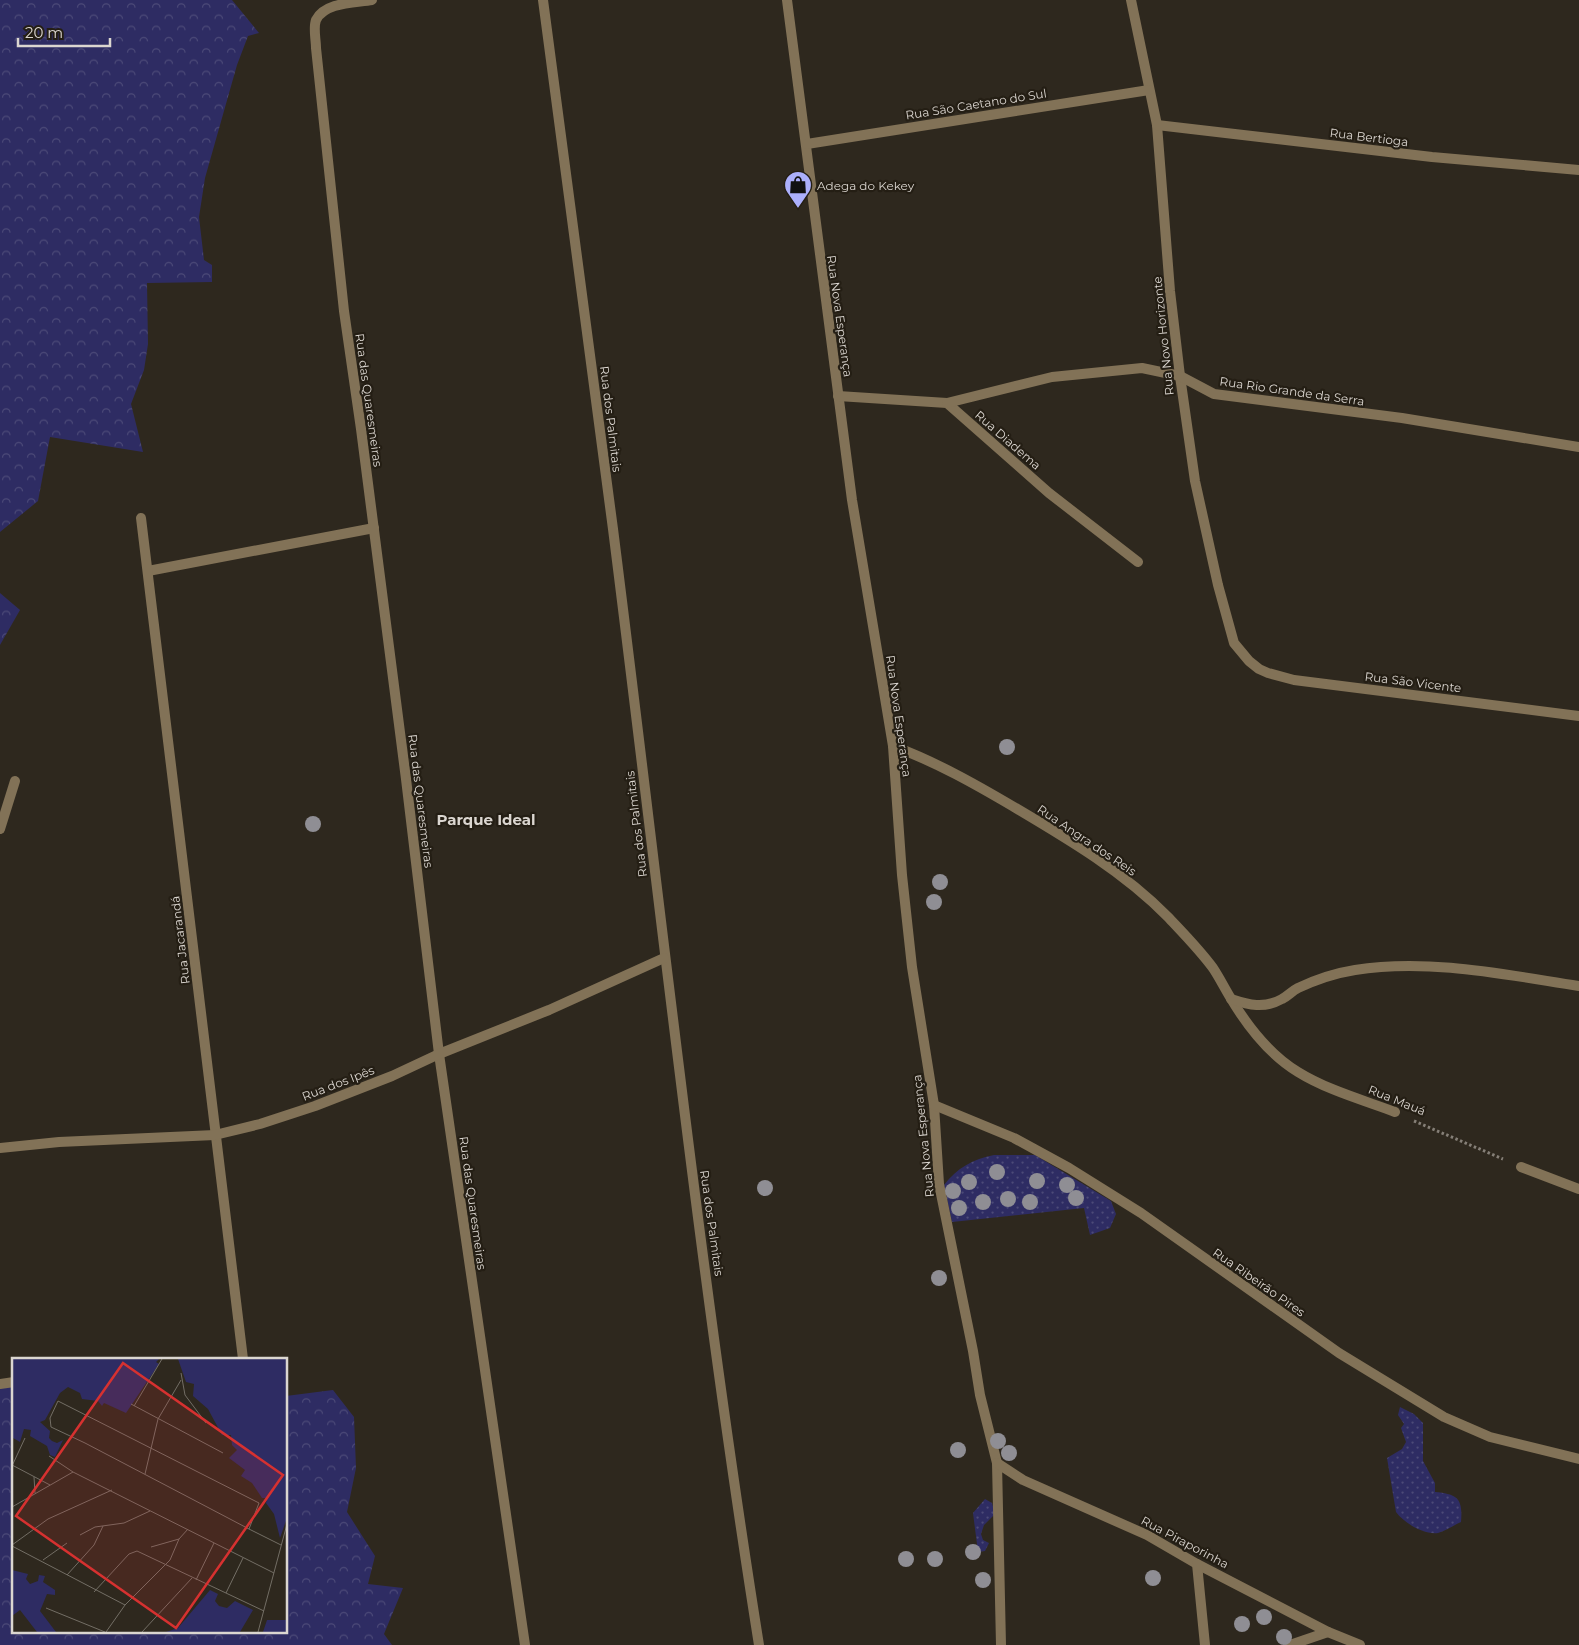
<svg xmlns="http://www.w3.org/2000/svg" width="1579" height="1645" font-family="Montserrat,sans-serif">
	<defs>
		<pattern id="grass-dots" width="8" height="8" patternUnits="userSpaceOnUse" patternTransform="scale(1.25)"><rect width="8" height="8" fill="#2e2c63"/><path d="M2 2h.1M6 6h.1" fill="none" stroke="#4c4a78" stroke-width="1.8" stroke-linecap="round"/></pattern>
		<pattern id="forest-crowns" width="20" height="18" patternUnits="userSpaceOnUse" patternTransform="scale(1.25)"><rect width="20" height="18" fill="#2e2c63"/><path d="M2 6a3 3 0 1 1 6 0M12 15a3 3 0 1 1 6 0" fill="none" stroke="#4c4a78"/></pattern>
	</defs>
	<rect width="100%" height="100%" fill="#2e281e"/>
	<!-- grass -->
	<g fill="url(#grass-dots)">
		<path d="M994 1155H1035L1111 1201 1116 1214 1110 1228 1090 1235 1084 1208 952 1222 944 1185C957 1168 973 1159 994 1155Z"/>
		<path d="M1400 1407 1414 1414 1423 1423V1461L1435 1483V1492C1458 1494 1463 1499 1461 1522 1454 1525 1446 1531 1438 1533 1424 1535 1404 1523 1396 1512L1387 1458 1402 1449 1406 1442 1401 1428 1404 1424 1398 1415Z"/>
		<path d="M985 1499 992 1503 995 1514 984 1525 981 1534 983 1540 989 1543 985 1551 978 1552 973 1513Z"/>
	</g>
	<!-- forest -->
	<g fill="url(#forest-crowns)">
		<path d="M0 0H232L259 33 248 36 237 65 205 178 199 217 204 260 212 265V282L147 283 148 344 144 370 131 404 143 452 50 437 38 501 0 532Z"/>
		<path d="M0 593 20 610 0 645Z"/>
		<path d="M0 1387H14V1631H286V1396L333 1390 354 1417 356 1468 347 1512 375 1556 368 1584 403 1588 384 1634 392 1645H0Z"/>
	</g>
	<g fill="none" stroke-linecap="round" stroke-linejoin="round">
		<!-- path -->
		<path stroke="#857f77" stroke-width="3" stroke-dasharray="2.5 2.5" stroke-linecap="butt" d="M1414 1121 1503 1159"/>
		<!-- lane -->
		<path stroke="#827257" stroke-width="10" d="M148 571 374 528"/>
		<!-- street -->
		<g stroke="#827257" stroke-width="10">
			<path d="M372 0C355 3 325 2 316 20 313 28 316 39 316 48L344 311 361 429 406 779 439 1054 525 1645"/>
			<path d="M543 0C566 176 590 353 613 529 660 901 700 1275 759 1645"/>
			<path d="M787 0 852 500 893 746 902 875 912 967 934 1105 939 1184 973 1351 980 1395 997 1463 1001 1645"/>
			<path d="M1131 0 1157 125 1170 291 1180 376 1195 481 1218 585 1234 643 1249 661 1259 669 1268 673 1294 680 1579 716"/>
			<path d="M1157 125 1432 157 1579 170"/>
			<path d="M807 144 1149 90"/>
			<path d="M838 396 947 403 1049 493 1138 562"/>
			<path d="M947 403 1052 377 1142 368 1180 376 1214 394 1402 418 1579 447"/>
			<path d="M141 518 243 1359"/>
			<path d="M893 746C936 762 975 784 1014 807 1068 839 1124 872 1168 917 1183 933 1199 949 1213 968 1219 977 1224 987 1230 997 1246 1024 1270 1055 1298 1072 1327 1090 1363 1100 1395 1112"/>
			<path d="M0 829 15 781"/>
			<path d="M1231 999C1249 1005 1264 1009 1282 999 1288 996 1292 991 1298 988 1315 980 1336 973 1355 970 1428 958 1507 975 1579 986"/>
			<path d="M934 1105 1014 1138 1069 1168 1141 1213 1339 1353 1444 1417 1490 1437 1579 1459"/>
			<path d="M0 1148 59 1142 215 1135 260 1124 315 1106 392 1076 439 1054 549 1010 664 958"/>
			<path d="M1521 1167 1579 1189"/>
			<path d="M0 1384 14 1382"/>
			<path d="M997 1463 1023 1480 1147 1535 1197 1564 1328 1632 1360 1645"/>
			<path d="M1197 1564 1205 1645"/>
			<path d="M1290 1645 1328 1632"/>
		</g>
	</g>
	<!-- trees -->
	<g fill="#8f8e94">
		<circle cx="1007" cy="747" r="8"/>
		<circle cx="313" cy="824" r="8"/>
		<circle cx="940" cy="882" r="8"/>
		<circle cx="934" cy="902" r="8"/>
		<circle cx="997" cy="1172" r="8"/>
		<circle cx="1037" cy="1181" r="8"/>
		<circle cx="969" cy="1182" r="8"/>
		<circle cx="1067" cy="1185" r="8"/>
		<circle cx="765" cy="1188" r="8"/>
		<circle cx="953" cy="1191" r="8"/>
		<circle cx="1076" cy="1198" r="8"/>
		<circle cx="1008" cy="1199" r="8"/>
		<circle cx="983" cy="1202" r="8"/>
		<circle cx="1030" cy="1202" r="8"/>
		<circle cx="959" cy="1208" r="8"/>
		<circle cx="939" cy="1278" r="8"/>
		<circle cx="998" cy="1441" r="8"/>
		<circle cx="958" cy="1450" r="8"/>
		<circle cx="1009" cy="1453" r="8"/>
		<circle cx="973" cy="1552" r="8"/>
		<circle cx="906" cy="1559" r="8"/>
		<circle cx="935" cy="1559" r="8"/>
		<circle cx="1153" cy="1578" r="8"/>
		<circle cx="983" cy="1580" r="8"/>
		<circle cx="1264" cy="1617" r="8"/>
		<circle cx="1242" cy="1624" r="8"/>
		<circle cx="1284" cy="1637" r="8"/>
	</g>
	<!-- icons -->
	<defs>
		<symbol id="shop-pin" viewBox="-11 -11 22 30"><path d="M0 17L-7.5 6A9.5 9.5 0 1 1 7.5 6Z" fill="#abaffb" stroke="#241e14"/><path d="M-5-2.5h2.3a2.7 3.5 0 0 1 5.4 0H5L5.5 6h-11ZM-1.5-2.5h3a1.5 2.3 0 0 0-3 0Z" fill="#111"/></symbol>
	</defs>
	<g fill-rule="evenodd">
		<use href="#shop-pin" x="782" y="169" width="32" height="43"/>
	</g>
	<g text-anchor="middle" dominant-baseline="central" stroke-width="4.5" stroke-linejoin="round" paint-order="stroke">
		<!-- street labels -->
		<g font-size="12" fill="#dbd6d0" stroke="#241e14">
			<text transform="translate(976 104) rotate(-9)">Rua São Caetano do Sul</text>
			<text transform="translate(1369 137) rotate(7)">Rua Bertioga</text>
			<text transform="translate(840 316) rotate(82)">Rua Nova Esperança</text>
			<text transform="translate(1163 336) rotate(-96)">Rua Novo Horizonte</text>
			<text transform="translate(1292 391) rotate(8)">Rua Rio Grande da Serra</text>
			<text transform="translate(369 400) rotate(82)">Rua das Quaresmeiras</text>
			<text transform="translate(611 419) rotate(83)">Rua dos Palmitais</text>
			<text transform="translate(1008 440) rotate(41)">Rua Diadema</text>
			<text transform="translate(1413 682) rotate(7)">Rua São Vicente</text>
			<text transform="translate(899 716) rotate(82)">Rua Nova Esperança</text>
			<text transform="translate(421 801) rotate(83)">Rua das Quaresmeiras</text>
			<text transform="translate(636 824) rotate(-97)">Rua dos Palmitais</text>
			<text transform="translate(1087 840) rotate(34)">Rua Angra dos Reis</text>
			<text transform="translate(180 940) rotate(-97)">Rua Jacarandá</text>
			<text transform="translate(338 1083) rotate(-21)">Rua dos Ipês</text>
			<text transform="translate(1397 1100) rotate(22)">Rua Mauá</text>
			<text transform="translate(923 1136) rotate(-96)">Rua Nova Esperança</text>
			<text transform="translate(473 1203) rotate(82)">Rua das Quaresmeiras</text>
			<text transform="translate(712 1223) rotate(82)">Rua dos Palmitais</text>
			<text transform="translate(1259 1282) rotate(35)">Rua Ribeirão Pires</text>
			<text transform="translate(1185 1542) rotate(28)">Rua Piraporinha</text>
		</g>
		<!-- poi labels -->
		<g font-size="12" fill="#dbd6d0" stroke="#241e14" text-anchor="start">
			<text x="817" y="185">Adega do Kekey</text>
		</g>
		<!-- quarter labels -->
		<g font-size="15" font-weight="bold" fill="#dbd6d0" stroke="#241e14">
			<text x="486" y="819">Parque Ideal</text>
		</g>
	</g>
	<!-- overview -->
	<g transform="translate(12 1358)">
		<rect width="275" height="275" fill="#2e281e"/>
		<path d="M0 1H147L144 4 147 6 114 55 92 45 90 48 86 43 70 41 68 35 56 29 48 35 33 62 28 64 38 73 37 80 40 83 45 85 51 82 43 99 38 97 35 88 18 78 19 72 12 71 8 84 1 80ZM166 1H275V160L268 180 262 156 254 145 255 140H250L240 125 229 118 233 112 217 100 225 92 220 87 219 77H210L196 51 181 38 182 26 174 24ZM0 212 16 216 14 221 18 226 26 223 27 217 33 218 31 224 43 232V237L35 236 28 253 44 274H25L8 252 0 258ZM198 232 206 236 203 243 207 248 215 250 223 243 241 252 228 274H154L166 270ZM255 262H275V274H251Z" fill="#2e2c63"/>
		<path fill="none" stroke="#736e65" stroke-width="1" d="M169 15 173 37 194 65M119 46 211 95M122 48 150 1M37 98 61 114 262 215M0 107 38 127M0 108 13 80M133 116 146 61 169 22M22 119 23 135M0 149 61 114M237 171 247 145 46 43 38 60 39 69 73 85 178 140 237 171 269 187M68 177 83 169 112 165 138 153M0 187 36 161 100 132M0 188 113 247M139 189 167 181 176 171M31 202 55 185M55 217 82 187 91 168M184 222 202 185M82 234 117 196 125 193 252 253M214 235 231 200M34 250 93 274M94 274 113 247 158 202 167 181M130 274 180 220M246 274 275 166"/>
		<path fill="#d63130" fill-opacity="0.15" stroke="#d63130" stroke-width="2.5" d="M111 5 271 117 164 270 4 158Z"/>
		<rect width="275" height="275" fill="none" stroke="#dbd6d0" stroke-width="2.5"/>
	</g>
	<!-- scale -->
	<path d="M18 38v8h92v-8" fill="none" stroke="#dbd6d0" stroke-width="2.5"/>
	<text x="25" y="38" font-size="15" fill="#dbd6d0" stroke="#241e14" stroke-width="4" paint-order="stroke">20 m</text>
</svg>
